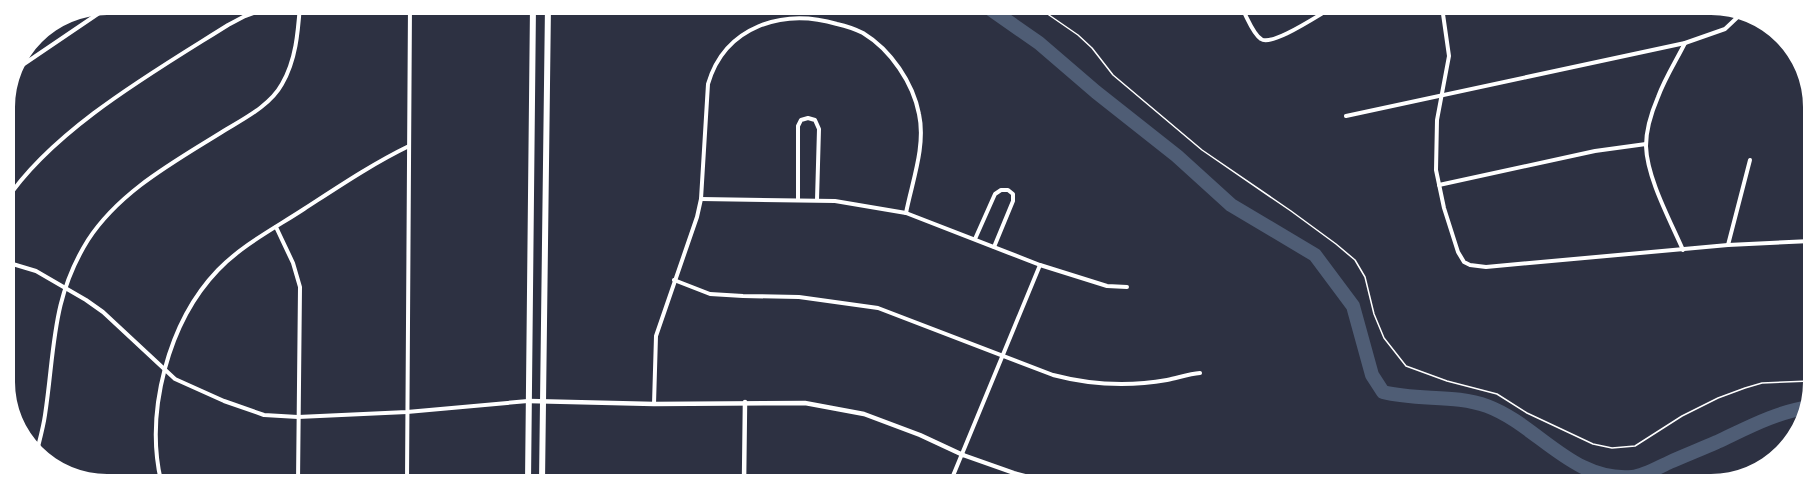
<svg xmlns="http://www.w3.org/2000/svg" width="1818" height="489" font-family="'Noto Sans',sans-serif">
	<rect width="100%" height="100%" fill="#2d3142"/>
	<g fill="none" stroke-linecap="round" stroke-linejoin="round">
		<!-- river -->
		<path stroke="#4f5d75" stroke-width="14" d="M986 6 1039 43 1096 92 1177 156 1231 205 1315 255 1353 306 1372 375 1383 392C1417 401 1455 394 1487 406 1538 425 1572 482 1632 477 1644 476 1659 467 1670 462 1686 455 1701 449 1717 442 1747 428 1776 412 1810 407"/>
		<!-- path -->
		<path stroke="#fff" stroke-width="1.5" d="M1040 6 1049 15 1078 35 1092 48 1113 75 1202 150 1291 211 1336 244 1355 260 1365 277 1374 314 1384 338 1406 366 1447 381 1497 394 1527 413 1559 428 1593 444 1612 448 1635 446 1682 416 1718 398 1745 388 1762 383 1810 381"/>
		<!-- minor -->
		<g stroke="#fff" stroke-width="4">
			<path d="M1241 7C1247 16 1252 33 1261 39 1272 47 1320 14 1333 7"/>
			<path d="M1442 7 1449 56 1437 120 1436 170 1444 208 1458 252 1464 262 1470 265 1486 267 1728 245 1811 241"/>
			<path d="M21 66 111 5"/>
			<path d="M1346 116 1685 43 1725 29 1743 12"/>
			<path d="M1439 185 1595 151 1646 144"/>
			<path d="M701 199 835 201 906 213 1040 265 1107 286 1127 287"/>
			<path d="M798 200V126L801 120 808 118 815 120 819 129 817 200"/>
			<path d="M5 202C53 129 155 71 228 25L245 16 276 5"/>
			<path d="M276 227 293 263 300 287 298 482"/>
			<path d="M975 239 995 194 1001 190H1008L1013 194V201L994 247"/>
			<path d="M1728 245 1750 160"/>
			<path d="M1683 250C1670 220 1647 178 1646 146 1646 130 1652 111 1658 97 1665 78 1676 61 1685 43"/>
			<path d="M6 262 36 271 86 300 103 312 175 379 224 401 264 415 298 417 407 412 528 401"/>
			<path d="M674 280 710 294 743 296 799 297 878 308 1053 375C1091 385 1128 387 1167 380 1178 378 1188 374 1200 373"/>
			<path d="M654 404 656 336 697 217 701 199 708 84C725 26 783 8 837 24 846 26 855 29 863 33 891 50 913 83 919 114 926 146 912 182 906 213"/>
			<path d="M36 455C39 442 43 429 45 415 55 350 51 299 88 240 120 191 174 162 222 132 243 119 270 106 282 84 296 60 298 32 300 5"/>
			<path d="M963 455 1014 473 1052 483"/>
			<path d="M161 481C145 412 168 322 218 270 242 245 275 228 304 209 338 187 372 164 409 146"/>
			<path d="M407 482 410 5"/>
			<path d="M950 483 1040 265"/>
		</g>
		<!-- tertiary -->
		<g stroke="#fff" stroke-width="4.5">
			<path d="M529 401 654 404 805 403 864 414 920 435 963 455"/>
			<path d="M744 482 745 402"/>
		</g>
		<!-- secondary -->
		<path stroke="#fff" stroke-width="5" d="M1781 35 1790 44"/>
		<!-- primary -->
		<g stroke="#fff" stroke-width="6">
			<path d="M528 482 533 5"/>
			<path d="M542 482 548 5"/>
		</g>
	</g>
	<!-- crop -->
	<path d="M0 0H1818V489H0ZM107 15H1711A92 92 0 0 1 1803 107V382A92 92 0 0 1 1711 474H107A92 92 0 0 1 15 382V107A92 92 0 0 1 107 15Z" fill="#fff" fill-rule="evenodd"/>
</svg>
